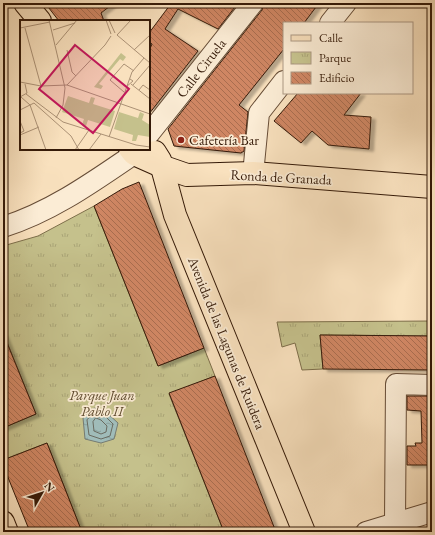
<svg xmlns="http://www.w3.org/2000/svg" width="435" height="535" font-family="'EB Garamond',serif">
	<defs>
		<pattern id="park-tufts" width="24" height="20" patternUnits="userSpaceOnUse"><rect width="24" height="20" fill="#c5c18c"/><path d="M3 7l-1-3M5 7V3M7 7l1-3M15 17l-1-3M17 17v-4M19 17l1-3" fill="none" stroke="#aaa577"/></pattern>
		<pattern id="water-ripples" width="26" height="14" patternUnits="userSpaceOnUse"><rect width="26" height="14" fill="#a0bcb9"/><path d="M2 4q2-2 4 0t4 0M15 11q2-2 4 0t4 0" fill="none" stroke="#8aa19e"/></pattern>
		<pattern id="building-back-hatch" width="6" height="6" patternUnits="userSpaceOnUse"><rect width="6" height="6" fill="#cf8663"/><path d="M-1 5l2 2M0 0l6 6M5-1l2 2" fill="none" stroke="#a96d50"/></pattern>
		<filter id="shadow"><feDropShadow dx="4.5" dy="2.5" stdDeviation="1" flood-color="#0004"/></filter>
	</defs>
	<rect width="100%" height="100%" fill="#f9e1be"/>
	<filter id="stains"><feTurbulence type="fractalNoise" baseFrequency=".005" numOctaves="4"/><feColorMatrix values="0 0 0 0 .2 0 0 0 0 .09 0 0 0 0 .02 0 0 0 .5 -.17"/></filter>
	<radialGradient id="worn" r=".72"><stop offset=".6" stop-color="#630" stop-opacity="0"/><stop offset="1" stop-color="#630" stop-opacity=".3"/></radialGradient>
	<!-- park -->
	<g fill="url(#park-tufts)" stroke="#7d6e4a">
		<path d="M94 206 158 366 204 348 215 376 169 394 224 532H82L47 443 3 460V428L36 414 3 332V246L38 236Z"/>
		<path d="M432 321V336L320 335 323 369 302 370 295 343 282 347 277 322Z"/>
	</g>
	<!-- water -->
	<path fill="url(#water-ripples)" stroke="#757b72" d="M94 408 106 412 118 423 114 439 101 443 85 439 83 418Z"/>
	<g fill="none" stroke-linecap="round" stroke-linejoin="round">
		<!-- shore -->
		<g stroke="#6a6b60" stroke-width="1">
			<path d="M95 413 104 415 113 424 110 436 101 439 89 435 87 420Z"/>
			<path d="M96 418 101 420 107 426 106 432 101 434 94 431 93 422Z"/>
		</g>
	</g>
	<!-- building -->
	<g fill="url(#building-back-hatch)" stroke="#351a08" filter="url(#shadow)">
		<path d="M45 3H114L101 13 104 21H59Z"/>
		<path d="M166 3H238L218 29 178 9 165 29 198 51 149 114V51L152 44 149 42V33L170 5Z"/>
		<path d="M264 3H319L304 23H284V49L239 105 248 112 244 151 241 153 174 146 168 129 262 10Z"/>
		<path d="M298 93H361L344 115 371 117 369 149 328 145 312 131 301 143 274 121Z"/>
		<path d="M139 182 204 348 158 366 94 206 122 189Z"/>
		<path d="M3 333 36 414 3 428Z"/>
		<path d="M320 335 432 336V370L323 369Z"/>
		<path d="M215 376 276 532H224L169 393Z"/>
		<path d="M407 396H432V465H407V446H416L415 443H422L421 411 407 410Z"/>
		<path d="M47 443 82 532H30L3 465V460Z"/>
	</g>
	<g fill="none" stroke-linecap="round" stroke-linejoin="round">
		<defs>
			<g id="minor">
				<path d="M330 23 346 3"/>
				<path d="M149 134 253 3"/>
				<path d="M254 164 259 113 284 81"/>
				<path d="M3 227C51 212 93 182 134 154L137 149"/>
				<path d="M395 523 396 384 432 385"/>
				<path d="M366 532 432 512"/>
			</g>
			<g id="major">
				<path d="M155 152 160 160 175 215 304 532"/>
				<path d="M3 522 7 532"/>
			</g>
			<g id="highway">
				<path d="M25 3 40 21"/>
				<path d="M130 149 134 154 161 166 187 175 253 173 432 187"/>
			</g>
		</defs>
		<!-- minor casing -->
		<use href="#minor" stroke="#664c36" stroke-width="22"/>
		<!-- major casing -->
		<use href="#major" stroke="#351a08" stroke-width="24"/>
		<!-- highway casing -->
		<use href="#highway" stroke="#351a08" stroke-width="24"/>
		<!-- minor -->
		<use href="#minor" stroke="#fbecd5" stroke-width="20"/>
		<!-- major -->
		<use href="#major" stroke="#f9e1be" stroke-width="22"/>
		<!-- highway -->
		<use href="#highway" stroke="#f9e1be" stroke-width="22"/>
	</g>
	<!-- markers -->
	<circle fill="#8f2418" stroke="#fbecd5" stroke-width="1.5" cx="181" cy="140" r="4"/>
	<g text-anchor="middle" dominant-baseline="central" stroke-width="3.5" stroke-linejoin="round" paint-order="stroke">
		<!-- street labels -->
		<g font-size="14" fill="#351a08" stroke="#fbecd5">
			<text transform="translate(201 68) rotate(-52)">Calle Ciruela</text>
			<text transform="translate(281 177) rotate(3)">Ronda de Granada</text>
			<text transform="translate(227 343) rotate(68)">Avenida de las Lagunas de Ruidera</text>
		</g>
		<!-- poi labels -->
		<g font-size="14" fill="#351a08" stroke="#fbecd5" text-anchor="start">
			<text x="189" y="140">Cafetería Bar</text>
		</g>
		<!-- park labels -->
		<g font-size="14" font-style="italic" fill="#604c30" stroke="#fbecd5">
			<text x="102" y="395">Parque Juan<tspan x="102" dy="16">Pablo II</tspan></text>
		</g>
	</g>
	<!-- overview -->
	<g transform="translate(20 20)">
		<rect width="130" height="130" fill="#f9e1be"/>
		<path d="M101 33 106 37 103 41 100 39 79 64 83 66 81 69 74 67ZM48 76 69 83 71 77 75 78 73 84 95 91 90 107 68 100 66 106 62 105 64 99 42 92ZM99 92 118 98 120 92 124 94 122 100 130 105V117L118 115 116 121H112L113 115 94 109Z" fill="#c5c18c"/>
		<path fill="none" stroke="#ab9175" stroke-width="1" d="M29 0 45 68 43 85 36 98M86 0 91 14M89 0 95 13M0 8 30 2M5 8 21 66M33 10 55 3M97 15 130 43M97 15 111 0M36 25 57 0M47 30 52 52 56 56M114 30 130 15M0 62 21 66 47 65 85 25 91 16M111 64 130 79M47 65 130 94M113 65 130 45M106 67 113 61 110 59M119 70 123 65 130 70M104 72 90 60 104 44 114 51M6 74 43 102 116 125 130 127M0 77 7 73 5 64M1 77 10 85 26 130M0 90 14 83 51 116 59 130M0 101 4 111 0 113M0 115 19 107M89 117 112 52 124 38M55 130 69 110M69 130 81 114"/>
		<path fill="#c2185b" fill-opacity="0.15" stroke="#c2185b" stroke-width="2" d="M55 25 109 69 73 113 19 69Z"/>
		<rect width="130" height="130" fill="none" stroke="#351a08" stroke-width="2"/>
	</g>
	<!-- margin -->
	<rect width="435" height="535" fill="none" stroke="#f9e1be" stroke-width="16"/>
	<rect x="4" y="4" width="427" height="527" fill="none" stroke="#351a08" stroke-width="2"/>
	<rect x="8" y="8" width="419" height="519" fill="none" stroke="#351a08"/>
	<!-- legend -->
	<rect x="283" y="22" width="130" height="72" fill="#fbecd5" stroke="#ac9883"/>
	<rect x="291" y="35" width="20" height="6" fill="#f9e1be" stroke="#ac9883"/>
	<text x="319" y="42" font-size="12" fill="#351a08">Calle</text>
	<rect x="291" y="52" width="20" height="12" fill="url(#park-tufts)" stroke="#ac9883"/>
	<text x="319" y="62" font-size="12" fill="#351a08">Parque</text>
	<rect x="291" y="72" width="20" height="12" fill="url(#building-back-hatch)" stroke="#ac9883"/>
	<text x="319" y="82" font-size="12" fill="#351a08">Edificio</text>
	<!-- north arrow -->
	<g transform="translate(42 493) rotate(51)" stroke="#fbecd5" stroke-width="3" paint-order="stroke">
	<path d="M0-3L7 15L0 10L-7 15Z" fill="#351a08"/>
	<text y="-6" font-size="11" font-weight="bold" text-anchor="middle" fill="#351a08">N</text>
	</g>
	<rect width="100%" height="100%" filter="url(#stains)"/>
	<rect width="100%" height="100%" fill="url(#worn)"/>
</svg>
